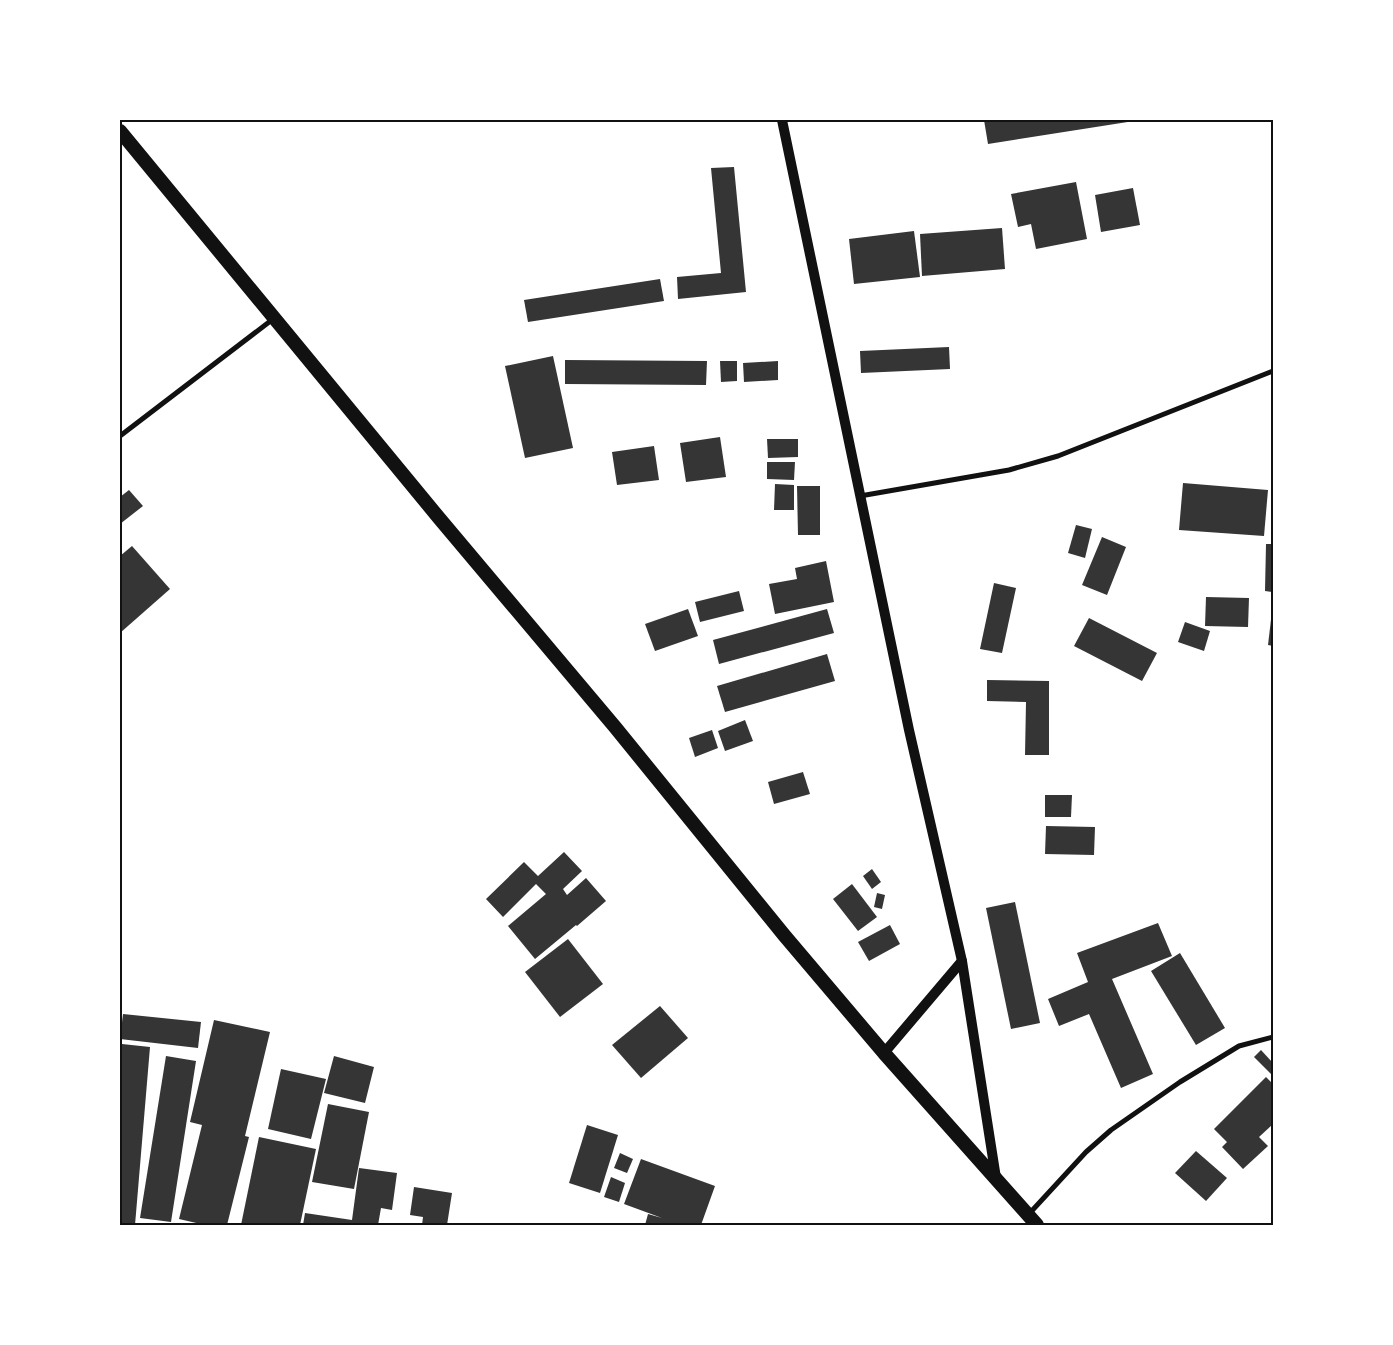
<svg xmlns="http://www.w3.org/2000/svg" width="1393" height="1345" font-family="Bitter,serif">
	<rect width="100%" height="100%" fill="#fff"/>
	<!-- building -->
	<g fill="#353535">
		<path d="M984 120H1134V121L988 144Z"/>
		<path d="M734 167 746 292 678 299 677 277 721 273 711 168Z"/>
		<path d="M1076 182 1087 239 1036 249 1031 224 1018 227 1011 194Z"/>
		<path d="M1133 188 1140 225 1101 232 1095 195Z"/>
		<path d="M1002 228 1005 269 922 276 920 234Z"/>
		<path d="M914 231 920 277 854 284 849 239Z"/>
		<path d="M660 279 664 301 528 322 524 300Z"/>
		<path d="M949 347 950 369 861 373 860 351Z"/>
		<path d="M553 356 573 448 525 458 505 366Z"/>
		<path d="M565 360 707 361 706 385 565 384Z"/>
		<path d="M720 361H737V381L721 382Z"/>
		<path d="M778 361V380L744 382 743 363Z"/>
		<path d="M720 437 726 477 686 482 680 443Z"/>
		<path d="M767 439H798V457L768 458Z"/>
		<path d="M654 446 659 480 617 485 612 452Z"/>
		<path d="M767 462H795L794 480 767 479Z"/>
		<path d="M1183 483 1268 490 1264 536 1179 530Z"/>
		<path d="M775 484 794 485V510H774Z"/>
		<path d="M797 486H820V535H798Z"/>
		<path d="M129 490 143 506 120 524V497Z"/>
		<path d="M1076 525 1092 529 1085 558 1068 553Z"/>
		<path d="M1102 537 1126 547 1107 595 1082 585Z"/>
		<path d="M1266 544H1273V592L1265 591Z"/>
		<path d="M132 546 170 589 120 633V556Z"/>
		<path d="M826 561 834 602 775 614 769 584 797 579 795 568Z"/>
		<path d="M994 583 1016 588 1002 653 980 649Z"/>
		<path d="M739 591 744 611 700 622 695 602Z"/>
		<path d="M1206 597 1249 598 1248 627 1205 626Z"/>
		<path d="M688 609 698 636 655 651 645 624Z"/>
		<path d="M827 609 834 633 719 664 713 640Z"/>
		<path d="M1272 611H1273V646L1268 645Z"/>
		<path d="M1089 618 1157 653 1142 681 1074 646Z"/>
		<path d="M1185 622 1210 631 1204 651 1178 642Z"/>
		<path d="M827 654 835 681 725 712 717 686Z"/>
		<path d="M987 680 1049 681V755H1025L1026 702 987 701Z"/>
		<path d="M745 720 753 741 725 751 718 731Z"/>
		<path d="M712 730 718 748 695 757 689 738Z"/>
		<path d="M803 772 810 794 774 804 768 782Z"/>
		<path d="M1045 795H1072L1071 817H1045Z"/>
		<path d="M1046 826 1095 827 1094 855 1045 854Z"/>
		<path d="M564 852 582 871 563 889 567 895 586 878 606 901 577 926 576 925 535 959 508 926 546 894 536 884 503 917 486 899 524 862 538 876Z"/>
		<path d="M872 869 881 882 872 889 863 876Z"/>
		<path d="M852 884 877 917 858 931 833 899Z"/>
		<path d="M877 893 885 895 882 909 874 907Z"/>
		<path d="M1015 902 1040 1023 1011 1029 986 908Z"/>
		<path d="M1158 923 1172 956 1112 979 1153 1074 1121 1088 1089 1014 1059 1026 1048 999 1088 982 1077 953Z"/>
		<path d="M890 925 900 944 869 961 858 942Z"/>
		<path d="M568 939 603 984 560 1017 525 972Z"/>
		<path d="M1180 953 1225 1028 1196 1045 1151 971Z"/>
		<path d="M660 1006 688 1038 641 1078 612 1045Z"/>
		<path d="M123 1014 201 1022 198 1048 120 1039Z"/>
		<path d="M214 1020 270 1032 245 1136 249 1137 227 1225H205L179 1219 202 1125 190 1122Z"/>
		<path d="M122 1044 150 1047 135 1225H120V1073Z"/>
		<path d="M1261 1050 1273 1063V1076L1254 1057Z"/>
		<path d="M166 1056 196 1061 171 1222 140 1218Z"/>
		<path d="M334 1056 374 1067 365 1103 324 1093Z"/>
		<path d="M281 1069 326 1079 311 1139 268 1129Z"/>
		<path d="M1266 1077 1273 1084V1124L1259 1137 1268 1146 1243 1169 1222 1147 1227 1142 1214 1129Z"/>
		<path d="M328 1104 369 1112 354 1189 312 1182Z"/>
		<path d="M587 1125 618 1135 600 1193 569 1183Z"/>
		<path d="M259 1137 316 1149 300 1225H241Z"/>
		<path d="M1196 1151 1227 1178 1206 1201 1175 1173Z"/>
		<path d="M620 1153 633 1159 627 1173 614 1168Z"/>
		<path d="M641 1159 715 1186 701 1225H645L648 1214 662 1218 624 1204Z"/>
		<path d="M359 1168 397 1173 392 1210 381 1208 378 1225H303L305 1213 352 1220Z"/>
		<path d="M611 1177 625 1183 619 1202 604 1197Z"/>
		<path d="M414 1187 452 1193 447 1225H422L423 1217 410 1215Z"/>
	</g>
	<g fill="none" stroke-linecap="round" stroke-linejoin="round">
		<!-- minor -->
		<g stroke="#111" stroke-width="5">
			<path d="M120 436 273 319"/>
			<path d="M860 496 1009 470 1058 456 1273 371"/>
			<path d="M1028 1215 1086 1152 1111 1130 1180 1082 1239 1046 1273 1037"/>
		</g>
		<!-- secondary -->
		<g stroke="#111" stroke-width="10">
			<path d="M782 120 909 730 962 961 996 1178"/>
			<path d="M884 1053 962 961"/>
		</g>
		<!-- trunk -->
		<path stroke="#111" stroke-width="14" d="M120 131 439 518 615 727 784 935 884 1053 1037 1225"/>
	</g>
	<!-- border -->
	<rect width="1393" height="1345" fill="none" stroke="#ffffff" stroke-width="242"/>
	<rect x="121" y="121" width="1151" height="1103" fill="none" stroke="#111" stroke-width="2"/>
</svg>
